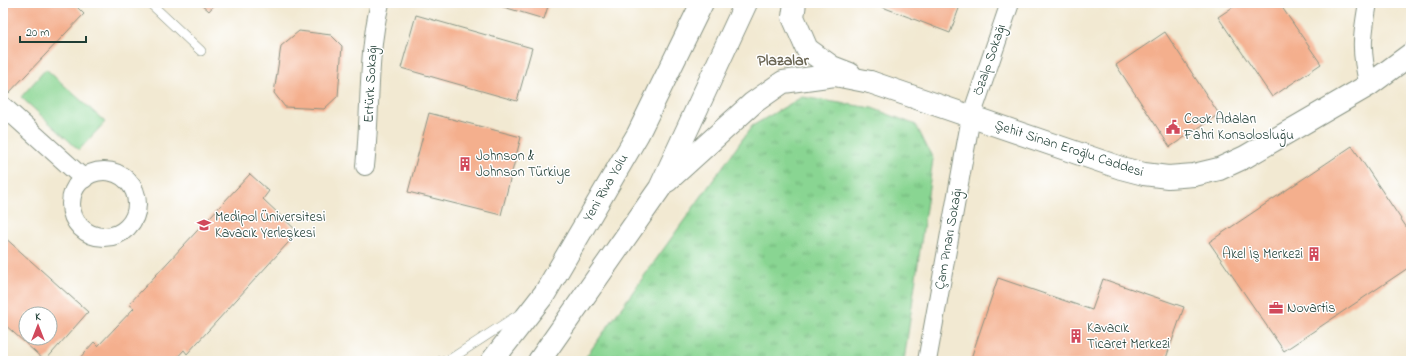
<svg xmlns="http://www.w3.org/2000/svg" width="1414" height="364" font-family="'Indie Flower',sans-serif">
	<defs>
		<pattern id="grass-tufts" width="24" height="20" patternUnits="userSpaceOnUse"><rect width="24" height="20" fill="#89d592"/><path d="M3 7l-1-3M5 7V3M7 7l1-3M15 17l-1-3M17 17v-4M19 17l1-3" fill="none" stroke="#6fae78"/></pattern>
	</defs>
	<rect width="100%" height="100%" fill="#fff"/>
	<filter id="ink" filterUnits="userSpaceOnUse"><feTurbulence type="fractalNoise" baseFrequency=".025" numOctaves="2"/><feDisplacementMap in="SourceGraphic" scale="8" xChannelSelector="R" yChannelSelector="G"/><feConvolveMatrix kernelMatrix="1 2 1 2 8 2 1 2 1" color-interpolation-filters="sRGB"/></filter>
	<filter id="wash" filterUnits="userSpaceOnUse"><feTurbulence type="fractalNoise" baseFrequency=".012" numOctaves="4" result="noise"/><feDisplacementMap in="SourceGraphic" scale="16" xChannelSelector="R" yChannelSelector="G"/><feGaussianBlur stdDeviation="0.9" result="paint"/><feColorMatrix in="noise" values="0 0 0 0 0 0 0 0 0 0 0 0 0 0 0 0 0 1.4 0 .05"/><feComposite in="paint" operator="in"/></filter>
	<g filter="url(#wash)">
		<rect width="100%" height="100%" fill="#f2e9d2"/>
		<!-- grass -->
		<path fill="url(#grass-tufts)" stroke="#548963" d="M802 97 872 108 916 125 933 159 904 361H583L752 126Z"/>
		<!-- garden -->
		<path fill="#89d592" stroke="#548963" d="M46 69 105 122 79 150 21 97Z"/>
		<g id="blocks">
			<!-- building -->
			<g fill="#f4af8d" fill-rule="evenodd">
				<path d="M3 3H73L84 14 7 95 3 91Z"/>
				<path d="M200 3H216L209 11Z"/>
				<path d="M490 3H549L544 19Z"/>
				<path d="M872 3H961L950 33Z"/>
				<path d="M1239 3H1279L1321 64 1272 97 1218 17Z"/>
				<path d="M416 15 532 48 517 101 401 68Z"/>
				<path d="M299 31 331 35 342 46 338 96 324 109 285 107 274 93 281 46Z"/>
				<path d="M1165 32 1219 114 1170 147 1116 65Z"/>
				<path d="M429 113 521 137 501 215 408 192Z"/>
				<path d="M1352 146 1411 234V266L1284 351 1209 242Z"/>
				<path d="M250 174 269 191 263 199 298 232 187 354 184 350 174 361H77L94 342 98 346 134 308 129 304Z"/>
				<path d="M3 236 88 312 45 361 3 323ZM26 314H50V338H26Z"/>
				<path d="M998 278 1092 310 1103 279 1184 307 1165 361H970Z"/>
			</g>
		</g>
	</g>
	<g filter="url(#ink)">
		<use href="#blocks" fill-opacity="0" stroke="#889383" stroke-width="1"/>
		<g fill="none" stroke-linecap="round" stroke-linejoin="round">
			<defs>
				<g id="service">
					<path d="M150 3 201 51"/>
					<path d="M441 361 449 360 518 315"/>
				</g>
				<g id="minor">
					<path d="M1368 3C1362 36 1360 52 1369 85"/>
					<path d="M3 106 84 179"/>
					<path d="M365 166C371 113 367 55 380 3"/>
					<circle cx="104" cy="204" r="33"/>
					<path d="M927 361 971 117 1010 3"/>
				</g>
				<path id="tertiary" d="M870 82 1121 168 1144 174 1168 177 1194 175 1219 169 1245 157 1369 85 1411 54"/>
				<g id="trunk">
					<path d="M795 3 793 17 807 49 832 67 850 74"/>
					<path d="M667 181 753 103 783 82 835 75 870 82"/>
					<path d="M492 361 545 293 638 134 702 3"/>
					<path d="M539 361 660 188 746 3"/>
				</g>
			</defs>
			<!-- service casing -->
			<use href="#service" stroke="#889383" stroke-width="10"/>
			<!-- minor casing -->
			<use href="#minor" stroke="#889383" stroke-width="20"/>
			<!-- tertiary casing -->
			<use href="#tertiary" stroke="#889383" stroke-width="24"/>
			<!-- trunk casing -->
			<use href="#trunk" stroke="#889383" stroke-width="24"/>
			<!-- service -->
			<use href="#service" stroke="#fff" stroke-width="9"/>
			<!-- minor -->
			<use href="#minor" stroke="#fff" stroke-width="18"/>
			<!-- tertiary -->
			<use href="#tertiary" stroke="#fff" stroke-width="22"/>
			<!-- trunk -->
			<use href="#trunk" stroke="#fff" stroke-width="22"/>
		</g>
	</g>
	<!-- icons -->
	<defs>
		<symbol id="civic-bare" viewBox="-9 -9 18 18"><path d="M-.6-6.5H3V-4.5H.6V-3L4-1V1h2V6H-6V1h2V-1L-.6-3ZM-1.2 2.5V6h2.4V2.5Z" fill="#d1495b" stroke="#fff" stroke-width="2.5" paint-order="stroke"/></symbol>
		<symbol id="building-bare" viewBox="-9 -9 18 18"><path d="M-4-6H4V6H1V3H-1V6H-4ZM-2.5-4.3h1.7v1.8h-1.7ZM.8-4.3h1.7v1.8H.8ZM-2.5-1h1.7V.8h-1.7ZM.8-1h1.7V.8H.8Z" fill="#d1495b" stroke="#fff" stroke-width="2.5" paint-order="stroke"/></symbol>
		<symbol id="university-bare" viewBox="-9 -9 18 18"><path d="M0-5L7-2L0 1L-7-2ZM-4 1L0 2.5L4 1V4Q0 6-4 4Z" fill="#d1495b" stroke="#fff" stroke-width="2.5" paint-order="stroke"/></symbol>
		<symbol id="office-bare" viewBox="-9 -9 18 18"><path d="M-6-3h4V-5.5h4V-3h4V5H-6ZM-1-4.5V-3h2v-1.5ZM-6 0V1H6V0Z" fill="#d1495b" stroke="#fff" stroke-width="2.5" paint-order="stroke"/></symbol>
	</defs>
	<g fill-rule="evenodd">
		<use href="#civic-bare" x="1163" y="117" width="20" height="20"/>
		<use href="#building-bare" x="455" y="154" width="20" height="20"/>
		<use href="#university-bare" x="194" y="215" width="20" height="20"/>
		<use href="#building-bare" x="1304" y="244" width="20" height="20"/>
		<use href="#office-bare" x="1266" y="298" width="20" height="20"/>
		<use href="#building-bare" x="1066" y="326" width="20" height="20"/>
	</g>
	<g text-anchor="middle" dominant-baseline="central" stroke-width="3" stroke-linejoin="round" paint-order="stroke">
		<!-- street labels -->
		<g font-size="14" fill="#1f3d34" stroke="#fff">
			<text transform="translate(990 60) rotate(-71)">Özalp Sokağı</text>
			<text transform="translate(371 84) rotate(-87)">Ertürk Sokağı</text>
			<text transform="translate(1069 149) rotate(18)">Şehit Sinan Eroğlu Caddesi</text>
			<text transform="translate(606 188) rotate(-60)">Yeni Riva Yolu</text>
			<text transform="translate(949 239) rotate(-80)">Çam Pınarı Sokağı</text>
		</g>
		<!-- poi labels -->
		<g font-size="14" fill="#1f3d34" stroke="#fff" text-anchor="start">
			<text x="1184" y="119">Cook Adaları<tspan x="1184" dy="16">Fahri Konsolosluğu</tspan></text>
			<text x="476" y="156">Johnson &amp;<tspan x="476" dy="16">Johnson Türkiye</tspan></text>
			<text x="215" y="217">Medipol Üniversitesi<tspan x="215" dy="16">Kavacık Yerleşkesi</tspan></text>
			<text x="1303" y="254" text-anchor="end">Akel İş Merkezi</text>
			<text x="1287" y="308">Novartis</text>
			<text x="1087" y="328">Kavacık<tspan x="1087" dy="16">Ticaret Merkezi</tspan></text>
		</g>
		<!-- quarter labels -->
		<g font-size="16" font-weight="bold" fill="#6a6553" stroke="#fff">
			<text x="783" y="61">Plazalar</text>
		</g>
	</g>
	<!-- margin -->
	<rect width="1414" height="364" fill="none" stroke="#fff" stroke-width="16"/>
	<!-- north arrow -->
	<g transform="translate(38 326)"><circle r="19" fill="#ffffff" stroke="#a5b1ae"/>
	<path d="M0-3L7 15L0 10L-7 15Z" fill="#d1495b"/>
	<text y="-6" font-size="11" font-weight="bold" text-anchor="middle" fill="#1f3d34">K</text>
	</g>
	<!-- scale -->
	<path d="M20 36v6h66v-6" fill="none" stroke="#1f3d34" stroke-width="2"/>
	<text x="26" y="36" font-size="12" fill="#1f3d34" stroke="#ffffff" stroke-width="3" paint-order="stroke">20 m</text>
</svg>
